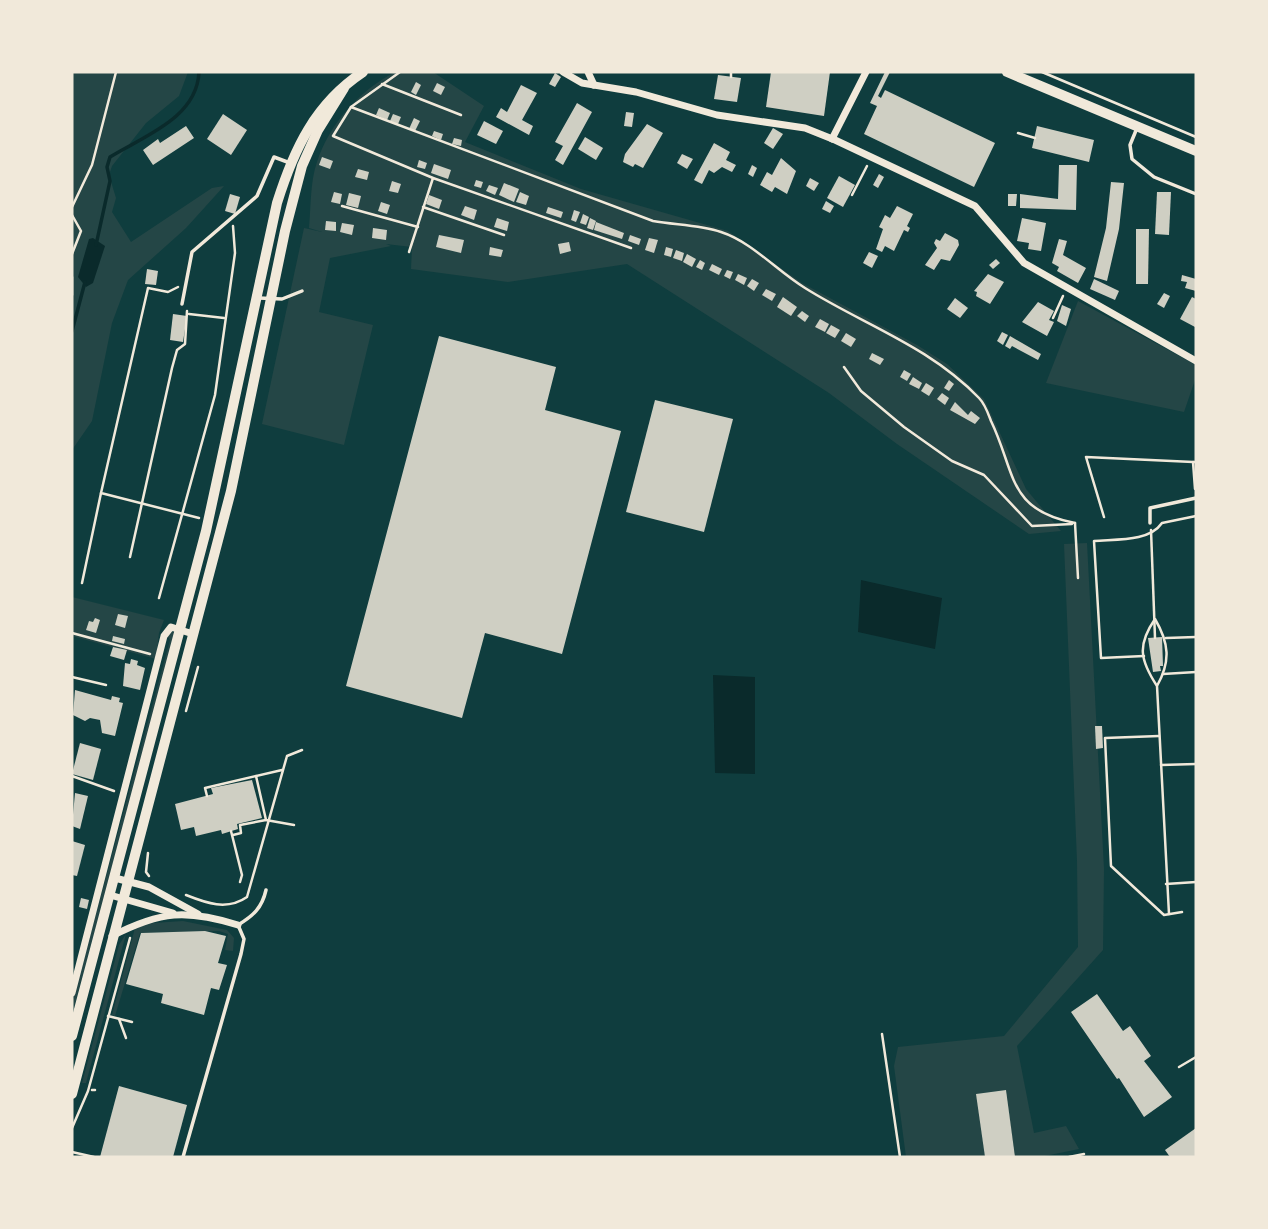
<svg xmlns="http://www.w3.org/2000/svg" width="1268" height="1229" font-family="'Alegreya Sans',sans-serif">
	<rect width="100%" height="100%" fill="#0f3d3e"/>
	<!-- green -->
	<g fill="#244646">
		<path d="M72 72H188L179 96 146 123 112 166 109 175 116 198 112 212 131 242 212 188 224 186 186 228 128 280 112 323 92 421 72 450Z"/>
		<path d="M395 72H433L484 106 465 142 581 189 728 231 802 283 917 345 947 364 984 399 1026 489 1061 531 1029 534 897 444 829 393 627 264 508 282 411 269 412 247 386 244 391 246 330 258 319 312 373 325 344 445 262 424 304 228 322 232 309 228C311 207 310 182 317 162 330 123 359 91 395 72Z"/>
		<path d="M1078 301 1196 365V377L1184 412 1046 383Z"/>
		<path d="M1087 543 1104 869 1103 950 1017 1046 1034 1133 1066 1126 1079 1149 1040 1157H1015L1005 1090 977 1094 985 1157H906L894 1066 898 1047 1004 1036 1078 947 1077 861 1064 544Z"/>
		<path d="M72 597 164 620 159 633 156 659 72 636Z"/>
		<path d="M171 631 175 633 72 1015V1003L170 640 167 635Z"/>
		<path d="M183 921 227 930 234 938 233 951 225 950 228 934 219 931 140 933 115 1016 112 1015 135 928 153 923Z"/>
		<path d="M126 934 86 1083H82L119 945Z"/>
	</g>
	<!-- water -->
	<g fill="#0a2a2b">
		<path d="M93 238 105 246 93 283 86 287 78 277 89 239Z"/>
		<path d="M861 580 942 598 935 649 858 632Z"/>
		<path d="M713 675 755 677V774L715 773Z"/>
	</g>
	<g fill="none" stroke-linecap="round" stroke-linejoin="round">
		<!-- stream -->
		<g stroke="#0a2a2b" stroke-width="3.5">
			<path d="M96 245 110 181 107 167 110 157C144 136 197 118 199 72"/>
			<path d="M72 331 85 282"/>
		</g>
	</g>
	<!-- building -->
	<g fill="#cfcfc3">
		<path d="M771 72H830L824 116 766 107Z"/>
		<path d="M885 72H890L878 96 881 98 885 90 995 143 974 187 864 134 877 106 870 103Z"/>
		<path d="M555 73 561 77 555 87 549 84Z"/>
		<path d="M718 75 741 78 737 102 714 99Z"/>
		<path d="M416 82 421 85 416 95 411 92Z"/>
		<path d="M437 83 445 87 441 95 433 91Z"/>
		<path d="M521 85 537 93 522 120 533 126 529 135 496 117 501 108 507 112Z"/>
		<path d="M577 103 592 112 563 165 555 160 563 146 555 142Z"/>
		<path d="M379 108 390 113 387 120 376 115Z"/>
		<path d="M626 112 634 113 632 127 624 126Z"/>
		<path d="M223 114 247 130 231 155 207 139Z"/>
		<path d="M393 114 401 117 398 124 390 121Z"/>
		<path d="M414 118 420 121 415 131 409 129Z"/>
		<path d="M484 121 503 131 496 144 477 135Z"/>
		<path d="M647 124 663 133 643 168 635 164 633 167 623 162 625 154Z"/>
		<path d="M186 126 194 138 153 165 143 150 158 139 160 143Z"/>
		<path d="M1037 126 1094 140 1089 162 1032 148Z"/>
		<path d="M773 128 783 134 773 149 764 143Z"/>
		<path d="M434 131 443 134 441 140 432 136Z"/>
		<path d="M585 137 603 148 596 160 578 149Z"/>
		<path d="M454 138 462 140 461 146 452 144Z"/>
		<path d="M714 143 730 152 726 160 736 165 732 172 722 167 714 173 709 170 702 184 694 180Z"/>
		<path d="M682 154 693 159 687 169 677 163Z"/>
		<path d="M322 157 333 161 330 169 319 165Z"/>
		<path d="M781 158 796 171 787 194 775 187 772 192 760 185 767 172 772 175Z"/>
		<path d="M419 160 427 163 425 169 417 167Z"/>
		<path d="M434 164 451 170 448 179 431 173Z"/>
		<path d="M752 165 757 168 753 177 748 174Z"/>
		<path d="M1059 165H1077L1076 210 1020 208V194L1058 199Z"/>
		<path d="M358 169 369 172 367 180 355 177Z"/>
		<path d="M879 174 884 177 878 188 873 185Z"/>
		<path d="M839 176 855 185 843 207 827 198Z"/>
		<path d="M810 178 819 183 814 191 806 186Z"/>
		<path d="M476 180 483 182 481 188 474 186Z"/>
		<path d="M392 181 401 184 398 193 389 191Z"/>
		<path d="M1111 182 1124 183 1119 229 1107 281 1094 277 1106 228Z"/>
		<path d="M504 183 519 189 514 202 499 195Z"/>
		<path d="M489 185 498 188 495 195 486 191Z"/>
		<path d="M334 192 342 194 340 204 331 202Z"/>
		<path d="M520 192 529 196 526 205 516 202Z"/>
		<path d="M1157 192H1171L1169 235 1155 234Z"/>
		<path d="M349 193 361 196 358 208 346 205Z"/>
		<path d="M230 194 240 197 235 214 225 211Z"/>
		<path d="M1008 194H1017L1016 206H1008Z"/>
		<path d="M429 195 442 200 439 209 426 204Z"/>
		<path d="M826 201 834 206 830 213 822 209Z"/>
		<path d="M381 202 390 205 387 214 378 211Z"/>
		<path d="M465 206 477 210 474 220 461 215Z"/>
		<path d="M897 206 913 214 907 226 910 228 908 232 904 230 894 251 885 246 882 252 876 249 883 229 879 227 885 215 890 218Z"/>
		<path d="M548 207 563 212 561 218 546 213Z"/>
		<path d="M574 210 580 212 576 222 571 220Z"/>
		<path d="M583 214 589 217 586 225 580 223Z"/>
		<path d="M497 218 509 222 507 231 494 227Z"/>
		<path d="M590 218 596 221 593 230 587 228Z"/>
		<path d="M1022 218 1046 223 1041 251 1028 249 1029 243 1017 241Z"/>
		<path d="M326 221 336 222V231L325 230Z"/>
		<path d="M596 222 624 233 622 239 594 230Z"/>
		<path d="M342 223 354 225 352 235 340 232Z"/>
		<path d="M373 228 387 230 386 240 372 238Z"/>
		<path d="M1136 229H1149L1148 284H1136Z"/>
		<path d="M945 233 958 240 959 245 950 261 941 259 934 270 925 265 937 248 934 243 936 239 940 241Z"/>
		<path d="M439 235 464 240 461 253 436 247Z"/>
		<path d="M630 235 641 239 639 245 628 241Z"/>
		<path d="M649 238 658 240 654 253 645 250Z"/>
		<path d="M1059 239 1067 241 1063 255 1086 268 1078 283 1057 271 1059 267 1052 263Z"/>
		<path d="M569 242 571 251 560 254 558 244Z"/>
		<path d="M490 247 503 250 501 257 489 255Z"/>
		<path d="M666 247 673 249 671 257 664 255Z"/>
		<path d="M676 250 684 253 682 261 673 258Z"/>
		<path d="M869 252 878 256 872 268 863 263Z"/>
		<path d="M687 254 696 259 692 267 683 262Z"/>
		<path d="M996 259 1000 263 993 269 989 265Z"/>
		<path d="M700 260 705 263 702 270 696 267Z"/>
		<path d="M712 264 722 269 719 275 709 270Z"/>
		<path d="M147 269 158 271 156 285 145 284Z"/>
		<path d="M727 270 733 272 730 279 724 276Z"/>
		<path d="M738 274 747 278 744 285 735 280Z"/>
		<path d="M988 274 1004 282 990 304 976 296 977 292 974 291Z"/>
		<path d="M1182 275 1196 279V291L1185 288 1187 282 1181 281Z"/>
		<path d="M752 279 759 283 754 291 747 286Z"/>
		<path d="M1094 279 1119 291 1115 300 1090 289Z"/>
		<path d="M766 289 776 294 772 301 762 295Z"/>
		<path d="M1164 293 1170 296 1164 308 1157 304Z"/>
		<path d="M783 297 797 307 791 316 777 307Z"/>
		<path d="M1192 297 1196 299 1195 327 1180 319Z"/>
		<path d="M955 298 968 308 960 318 947 309Z"/>
		<path d="M1038 302 1054 311 1049 320 1054 322 1047 336 1022 322Z"/>
		<path d="M1062 305 1071 309 1066 326 1057 321Z"/>
		<path d="M802 311 809 316 805 322 797 316Z"/>
		<path d="M173 314 187 316 183 342 170 340Z"/>
		<path d="M820 319 829 324 825 332 815 327Z"/>
		<path d="M831 325 840 330 835 338 826 333Z"/>
		<path d="M1002 332 1008 335 1003 345 997 341Z"/>
		<path d="M846 333 856 339 851 347 841 341Z"/>
		<path d="M439 336 556 367 545 410 621 431 562 654 485 633 462 718 346 686Z"/>
		<path d="M1010 336 1041 354 1038 360 1012 346 1010 349 1005 346Z"/>
		<path d="M872 353 884 359 880 365 869 359Z"/>
		<path d="M904 370 911 374 907 381 900 377Z"/>
		<path d="M913 377 922 383 919 389 909 384Z"/>
		<path d="M949 380 954 384 949 391 944 388Z"/>
		<path d="M926 383 934 388 929 396 921 391Z"/>
		<path d="M942 393 949 398 945 405 937 399Z"/>
		<path d="M655 400 733 419 704 532 626 512Z"/>
		<path d="M955 402 968 415 971 411 980 418 975 424 950 410Z"/>
		<path d="M118 614 128 616 125 628 115 625Z"/>
		<path d="M95 618 100 620 96 633 86 630 89 621 93 622Z"/>
		<path d="M113 636 125 639 124 644 112 641Z"/>
		<path d="M1162 637 1163 666H1160L1161 671 1153 672 1148 638Z"/>
		<path d="M113 647 127 650 124 660 110 656Z"/>
		<path d="M131 659 138 661 137 665 145 668 140 690 123 686 125 663 130 664Z"/>
		<path d="M75 690 111 700 112 696 120 698 119 702 123 703 115 736 102 733 100 720 90 718 85 721 73 715Z"/>
		<path d="M1095 726H1102L1103 748 1096 749Z"/>
		<path d="M80 743 101 749 93 780 72 774Z"/>
		<path d="M252 780 262 818 237 824 238 829 222 834 221 830 196 836 194 827 181 830 175 804 213 794 211 788Z"/>
		<path d="M75 793 88 796 80 829 72 826Z"/>
		<path d="M72 841 85 845 77 876 72 875Z"/>
		<path d="M81 898 89 900 87 909 79 907Z"/>
		<path d="M205 931 226 936 218 963 227 965 219 990 211 988 204 1015 161 1003 163 994 126 984 141 933Z"/>
		<path d="M1097 994 1123 1031 1130 1026 1151 1056 1144 1061 1172 1097 1144 1117 1119 1078 1117 1079 1071 1012Z"/>
		<path d="M119 1086 187 1105 173 1157H100Z"/>
		<path d="M1006 1090 1015 1157H985L976 1094Z"/>
		<path d="M1196 1128V1157H1170L1165 1150Z"/>
	</g>
	<g fill="none" stroke-linecap="round" stroke-linejoin="round">
		<!-- path -->
		<g stroke="#f1e9da" stroke-width="2.5">
			<path d="M400 72 351 107 333 136 433 178 631 248"/>
			<path d="M1042 72 1196 137"/>
			<path d="M731 77V72"/>
			<path d="M382 84 461 115"/>
			<path d="M351 107 653 221C676 225 700 225 721 232 752 242 777 271 805 288 864 325 929 346 979 398 985 404 988 413 991 421 1016 473 1007 510 1075 523"/>
			<path d="M1018 133 1035 138"/>
			<path d="M852 195 867 166"/>
			<path d="M342 206 418 227"/>
			<path d="M72 207 92 165 116 72"/>
			<path d="M423 207 504 235"/>
			<path d="M72 215 81 231 72 254"/>
			<path d="M409 252 433 178"/>
			<path d="M72 277V295"/>
			<path d="M178 287 168 292 148 288 101 493 199 518"/>
			<path d="M189 314 224 318"/>
			<path d="M1053 318 1063 296"/>
			<path d="M844 367 861 391 904 427 952 461 984 475 1032 526 1072 524"/>
			<path d="M1195 489 1193 462H1196"/>
			<path d="M1104 517 1086 457 1193 462"/>
			<path d="M1075 523 1078 578"/>
			<path d="M1151 530 1155 638"/>
			<path d="M130 557 172 368 177 350 185 344 187 311"/>
			<path d="M82 583 101 493"/>
			<path d="M159 598 215 395 235 253 233 226"/>
			<path d="M72 633 150 654"/>
			<path d="M1166 638 1196 637"/>
			<path d="M1144 656 1101 658 1094 541C1116 539 1149 542 1162 523L1196 516"/>
			<path d="M1163 674 1196 672"/>
			<path d="M72 677 106 685"/>
			<path d="M1157 686C1140 660 1137 645 1155 619 1169 643 1171 661 1157 686L1169 914"/>
			<path d="M186 711 198 667"/>
			<path d="M1159 736 1105 738 1111 866 1164 915 1182 912"/>
			<path d="M1161 765 1196 764"/>
			<path d="M72 776 114 791"/>
			<path d="M256 776 266 820 294 825"/>
			<path d="M207 796 205 788 282 770"/>
			<path d="M231 831 242 875 240 882"/>
			<path d="M233 835 241 833 240 825 266 820"/>
			<path d="M148 853 146 872 149 876"/>
			<path d="M1166 884 1196 882"/>
			<path d="M186 895C206 903 227 911 247 897L287 756 302 750"/>
			<path d="M108 1016 132 1022"/>
			<path d="M119 1019 126 1038"/>
			<path d="M882 1034 900 1157"/>
			<path d="M1179 1067 1196 1057"/>
			<path d="M92 1090H95"/>
			<path d="M72 1128 88 1091 130 938"/>
			<path d="M72 1152 94 1157"/>
			<path d="M1069 1157 1084 1154"/>
		</g>
		<!-- service -->
		<g stroke="#f1e9da" stroke-width="3.5">
			<path d="M1137 128 1130 145 1132 159 1154 177 1196 194"/>
			<path d="M259 298 282 299 302 291"/>
			<path d="M182 304 192 252 257 196 274 157 290 163"/>
			<path d="M1150 523V508L1196 498"/>
			<path d="M183 1157 241 954 244 939 238 925C253 916 262 908 266 890"/>
		</g>
		<!-- minor -->
		<g stroke="#f1e9da" stroke-width="7">
			<path d="M563 72 582 83 636 92 717 115 805 128 835 140 975 206 1024 263 1196 361"/>
			<path d="M588 72 594 85"/>
			<path d="M832 139 866 72"/>
			<path d="M115 878 149 887 198 914"/>
			<path d="M110 895 173 913"/>
			<path d="M112 936C161 911 186 909 238 925"/>
			<path d="M72 993 164 636 171 627 193 634"/>
		</g>
		<!-- secondary -->
		<g stroke="#f1e9da" stroke-width="10">
			<path d="M1007 72 1196 151"/>
			<path d="M72 1036 206 531 277 203C294 149 315 104 363 72"/>
			<path d="M72 1094 231 491 285 231 302 166 318 130 344 88"/>
		</g>
	</g>
	<!-- border -->
	<rect width="1268" height="1229" fill="none" stroke="#f1e9da" stroke-width="147"/>
</svg>
